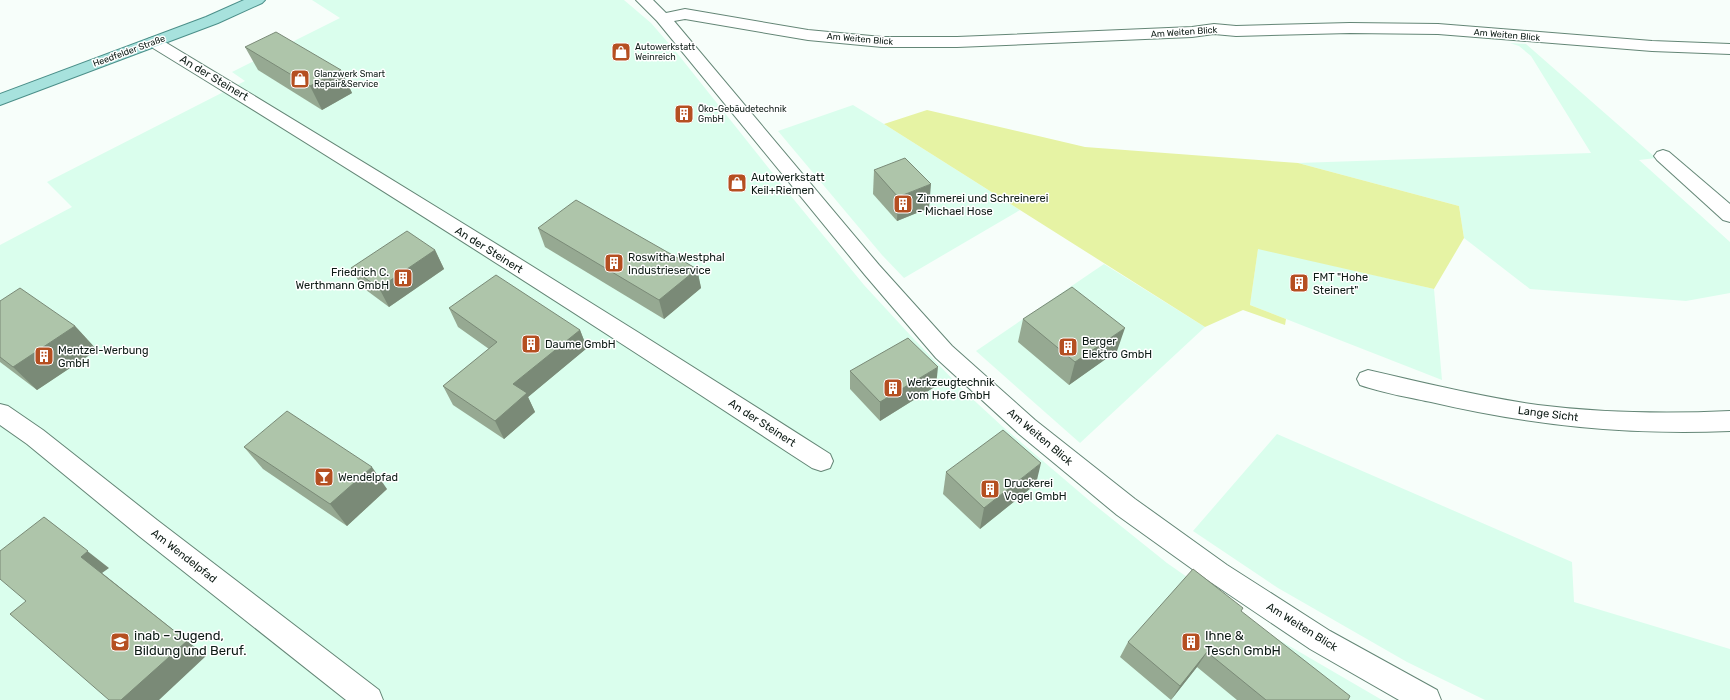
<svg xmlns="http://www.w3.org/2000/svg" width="1730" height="700" font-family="Rubik,sans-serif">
	<rect width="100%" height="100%" fill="#f7fefa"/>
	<!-- built -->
	<g fill="#dafeed">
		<path d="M312 0H624L651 23 677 53 786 190 864 285 911 336 965 392 1003 427 1091 502 1167 563 1267 633 1382 700H0V245L72 207 47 182 245 81 232 72 340 18Z"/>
		<path d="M1510 43 1526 44 1656 158 1639 160 1730 242V293L1686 301 1530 289 1464 238 1459 206 1298 163 1591 153 1531 56 1519 46Z"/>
		<path d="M853 105 884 124 1020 210 904 278 882 255 778 131Z"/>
		<path d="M1258 248 1434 289 1442 380 1250 305Z"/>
		<path d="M1104 264 1205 327 1080 443 976 351Z"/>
		<path d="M1277 434 1572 562 1574 602 1730 649V700H1485L1407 662 1278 588 1193 531Z"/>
	</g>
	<!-- green -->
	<path fill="#e6f3a4" d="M927 110 1085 147 1298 163 1459 206 1464 238 1434 289 1258 249 1250 305 1286 319 1285 325 1243 310 1205 327 884 124Z"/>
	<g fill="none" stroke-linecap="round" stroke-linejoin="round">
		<defs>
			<g id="minor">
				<path d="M636 0H653L666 13 685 9 808 30 882 37H957L1192 27 1214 24 1236 26 1350 23 1438 24 1652 41 1730 44V54L1652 51 1438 34 1350 33 1236 36 1214 34 1192 37 957 47H882L808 40 685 19 674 21 879 265 952 346 1035 420 1135 499 1227 565 1330 631 1437 690 1441 700H1399L1310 649 1209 581 1117 515 1019 434 936 358 865 275 657 21Z"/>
				<path d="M154 37 160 39C385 174 608 312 830 454L833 461 830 468 821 471 812 468C593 324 372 182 148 45L146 42 148 39Z"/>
				<path d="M1663 150 1669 152 1730 204V222L1723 220 1657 160 1654 156 1657 152Z"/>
				<path d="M1368 370C1425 383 1481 397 1538 405 1602 413 1666 414 1730 411V431C1625 435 1534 426 1431 402 1407 397 1383 393 1360 385L1357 379 1360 373Z"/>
				<path d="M0 404 8 406 43 430 157 520 379 690 383 700H346L139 536 27 444 0 425Z"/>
			</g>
			<path id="major" d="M244 0H265L262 3 218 23 0 105V94L206 17Z"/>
		</defs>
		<!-- minor casing -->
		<use href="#minor" stroke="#648676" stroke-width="2"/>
		<!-- major casing -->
		<use href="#major" stroke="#4b8f89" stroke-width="2"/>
		<!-- minor -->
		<use href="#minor" fill="#fff" fill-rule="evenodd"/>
		<!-- major -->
		<use href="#major" fill="#a7e2dd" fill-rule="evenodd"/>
	</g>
	<!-- wall -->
	<g fill="#96a992">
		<path d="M245 47 341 70 352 93 322 110 258 70Z"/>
		<path d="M874 170 929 208 897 221 873 194Z"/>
		<path d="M538 228 697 269 701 288 664 319 545 247Z"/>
		<path d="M435 250 444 269 389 307 362 287 351 268Z"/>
		<path d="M0 301 75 326 97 350 37 390 0 362Z"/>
		<path d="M449 308 580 330 587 348 528 397 535 412 504 439 453 405 443 386 489 349 458 327Z"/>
		<path d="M1023 319 1117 351 1069 385 1018 342Z"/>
		<path d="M850 371 936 386 880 421 850 389Z"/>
		<path d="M244 447 387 489 347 526 263 469Z"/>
		<path d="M946 472 1036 484 980 529 943 494Z"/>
		<path d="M1241 612 1348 700H1237L1197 667 1171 700 1120 657 1128 642Z"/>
	</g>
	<!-- shaded-wall -->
	<g fill="#7a8a77">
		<path d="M341 70 352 93 322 110 310 86Z"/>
		<path d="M931 184 929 208 897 221 898 197Z"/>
		<path d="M435 250 444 269 389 307 379 288Z"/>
		<path d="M697 269 701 288 664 319 659 300Z"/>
		<path d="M75 326 97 350 37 390 13 367Z"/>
		<path d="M1125 328 1117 351 1069 385 1075 362Z"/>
		<path d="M580 330 587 348 528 397 535 412 504 439 495 421 513 384Z"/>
		<path d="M938 367 936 386 880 421V402Z"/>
		<path d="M1041 463 1036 484 980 529 984 508Z"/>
		<path d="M372 467 387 489 347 526 330 504Z"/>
		<path d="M44 517 109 568 102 573 206 656 159 700H121L81 557Z"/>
		<path d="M1207 652 1197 667 1171 700 1180 686Z"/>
	</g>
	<!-- building -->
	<g fill="#aec5aa" stroke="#7a8a77">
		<path d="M276 32 341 70 310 86 245 47Z"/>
		<path d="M905 158 931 184 898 197 874 170Z"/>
		<path d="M576 200 697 269 659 300 538 228Z"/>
		<path d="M407 231 435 250 379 288 351 268Z"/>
		<path d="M496 275 580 330 513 384 527 393 495 421 443 386 497 342 449 308Z"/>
		<path d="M1072 287 1125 328 1075 362 1023 319Z"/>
		<path d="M20 288 75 326 13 367 0 357V301Z"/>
		<path d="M908 338 938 367 880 402 850 371Z"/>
		<path d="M287 411 372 467 330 504 244 447Z"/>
		<path d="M1003 430 1041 463 984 508 946 472Z"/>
		<path d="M44 517 88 551 81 557 187 641 121 700H109L10 614 26 601 0 579V551Z"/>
		<path d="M1193 569 1243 608 1241 611 1350 696 1348 700H1266L1207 652 1180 686 1128 642Z"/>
	</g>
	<!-- icons -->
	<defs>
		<symbol id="shop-square" viewBox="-11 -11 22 22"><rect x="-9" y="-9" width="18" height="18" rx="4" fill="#b54f21" stroke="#fff"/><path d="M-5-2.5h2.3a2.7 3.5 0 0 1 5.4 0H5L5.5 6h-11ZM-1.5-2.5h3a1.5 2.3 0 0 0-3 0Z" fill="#fff"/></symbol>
		<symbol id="building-square" viewBox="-11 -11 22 22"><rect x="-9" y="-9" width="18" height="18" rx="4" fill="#b54f21" stroke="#fff"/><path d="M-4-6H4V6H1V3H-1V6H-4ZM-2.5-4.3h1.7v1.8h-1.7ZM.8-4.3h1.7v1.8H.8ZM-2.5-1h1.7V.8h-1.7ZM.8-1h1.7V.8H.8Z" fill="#fff"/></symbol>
		<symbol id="bar-square" viewBox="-11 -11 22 22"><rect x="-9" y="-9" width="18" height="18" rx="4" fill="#b54f21" stroke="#fff"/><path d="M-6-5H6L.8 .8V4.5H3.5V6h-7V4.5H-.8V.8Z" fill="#fff"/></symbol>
		<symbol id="school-square" viewBox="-11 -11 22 22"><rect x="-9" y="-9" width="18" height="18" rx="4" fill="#b54f21" stroke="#fff"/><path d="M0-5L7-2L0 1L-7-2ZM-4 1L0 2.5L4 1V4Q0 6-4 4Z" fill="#fff"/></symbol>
	</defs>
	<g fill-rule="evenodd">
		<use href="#shop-square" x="610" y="41" width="22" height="22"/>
		<use href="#shop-square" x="289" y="68" width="22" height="22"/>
		<use href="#building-square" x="673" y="103" width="22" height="22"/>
		<use href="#shop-square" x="726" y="172" width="22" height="22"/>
		<use href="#building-square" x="892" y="193" width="22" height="22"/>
		<use href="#building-square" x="603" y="252" width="22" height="22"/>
		<use href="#building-square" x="392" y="267" width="22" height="22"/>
		<use href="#building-square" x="1288" y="272" width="22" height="22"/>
		<use href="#building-square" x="520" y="333" width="22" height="22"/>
		<use href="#building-square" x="1057" y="336" width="22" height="22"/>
		<use href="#building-square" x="33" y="345" width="22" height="22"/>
		<use href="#building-square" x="882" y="377" width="22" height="22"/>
		<use href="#bar-square" x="313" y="466" width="22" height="22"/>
		<use href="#building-square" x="979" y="478" width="22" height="22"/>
		<use href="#school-square" x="109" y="631" width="22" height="22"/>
		<use href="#building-square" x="1180" y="631" width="22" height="22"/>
	</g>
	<g text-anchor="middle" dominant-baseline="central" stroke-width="3" stroke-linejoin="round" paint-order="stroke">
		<!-- far-street labels -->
		<g font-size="9" fill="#0d1b15" stroke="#fff">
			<text transform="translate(1184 32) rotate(-4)">Am Weiten Blick</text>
			<text transform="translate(1507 35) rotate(5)">Am Weiten Blick</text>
			<text transform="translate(860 39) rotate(5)">Am Weiten Blick</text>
			<text transform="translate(129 51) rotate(-20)">Heedfelder Straße</text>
		</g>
		<!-- far-poi labels -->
		<g font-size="9" fill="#0d1b15" stroke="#fff" text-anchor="start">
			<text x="635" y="47">Autowerkstatt<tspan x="635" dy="10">Weinreich</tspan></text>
			<text x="314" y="74">Glanzwerk Smart<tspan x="314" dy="10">Repair&amp;Service</tspan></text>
			<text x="698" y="109">Öko-Gebäudetechnik<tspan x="698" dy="10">GmbH</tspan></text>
		</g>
		<!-- street labels -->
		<g font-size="11" fill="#0d1b15" stroke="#fff">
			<text transform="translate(214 78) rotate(31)">An der Steinert</text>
			<text transform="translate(489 250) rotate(32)">An der Steinert</text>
			<text transform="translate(1548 414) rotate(7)">Lange Sicht</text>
			<text transform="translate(762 423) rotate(33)">An der Steinert</text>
			<text transform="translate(1040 437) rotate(40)">Am Weiten Blick</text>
			<text transform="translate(184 556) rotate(38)">Am Wendelpfad</text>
			<text transform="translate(1302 627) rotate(32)">Am Weiten Blick</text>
		</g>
		<!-- poi labels -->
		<g font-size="11" fill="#0d1b15" stroke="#fff" text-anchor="start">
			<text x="751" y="177">Autowerkstatt<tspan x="751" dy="13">Keil+Riemen</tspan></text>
			<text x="917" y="198">Zimmerei und Schreinerei<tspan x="917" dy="13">- Michael Hose</tspan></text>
			<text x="628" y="257">Roswitha Westphal<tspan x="628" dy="13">Industrieservice</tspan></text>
			<text x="389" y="272" text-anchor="end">Friedrich C.<tspan x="389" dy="13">Werthmann GmbH</tspan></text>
			<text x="1313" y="277">FMT "Hohe<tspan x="1313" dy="13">Steinert"</tspan></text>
			<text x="1082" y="341">Berger<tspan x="1082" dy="13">Elektro GmbH</tspan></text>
			<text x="545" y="344">Daume GmbH</text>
			<text x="58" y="350">Mentzel-Werbung<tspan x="58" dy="13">GmbH</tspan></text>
			<text x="907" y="382">Werkzeugtechnik<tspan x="907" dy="13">vom Hofe GmbH</tspan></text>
			<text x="338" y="477">Wendelpfad</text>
			<text x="1004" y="483">Druckerei<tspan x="1004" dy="13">Vogel GmbH</tspan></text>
		</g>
		<!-- near-poi labels -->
		<g font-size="13" fill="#0d1b15" stroke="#fff" text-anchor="start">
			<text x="134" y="635">inab – Jugend,<tspan x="134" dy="15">Bildung und Beruf.</tspan></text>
			<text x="1205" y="635">Ihne &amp;<tspan x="1205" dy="15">Tesch GmbH</tspan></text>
		</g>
	</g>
</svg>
